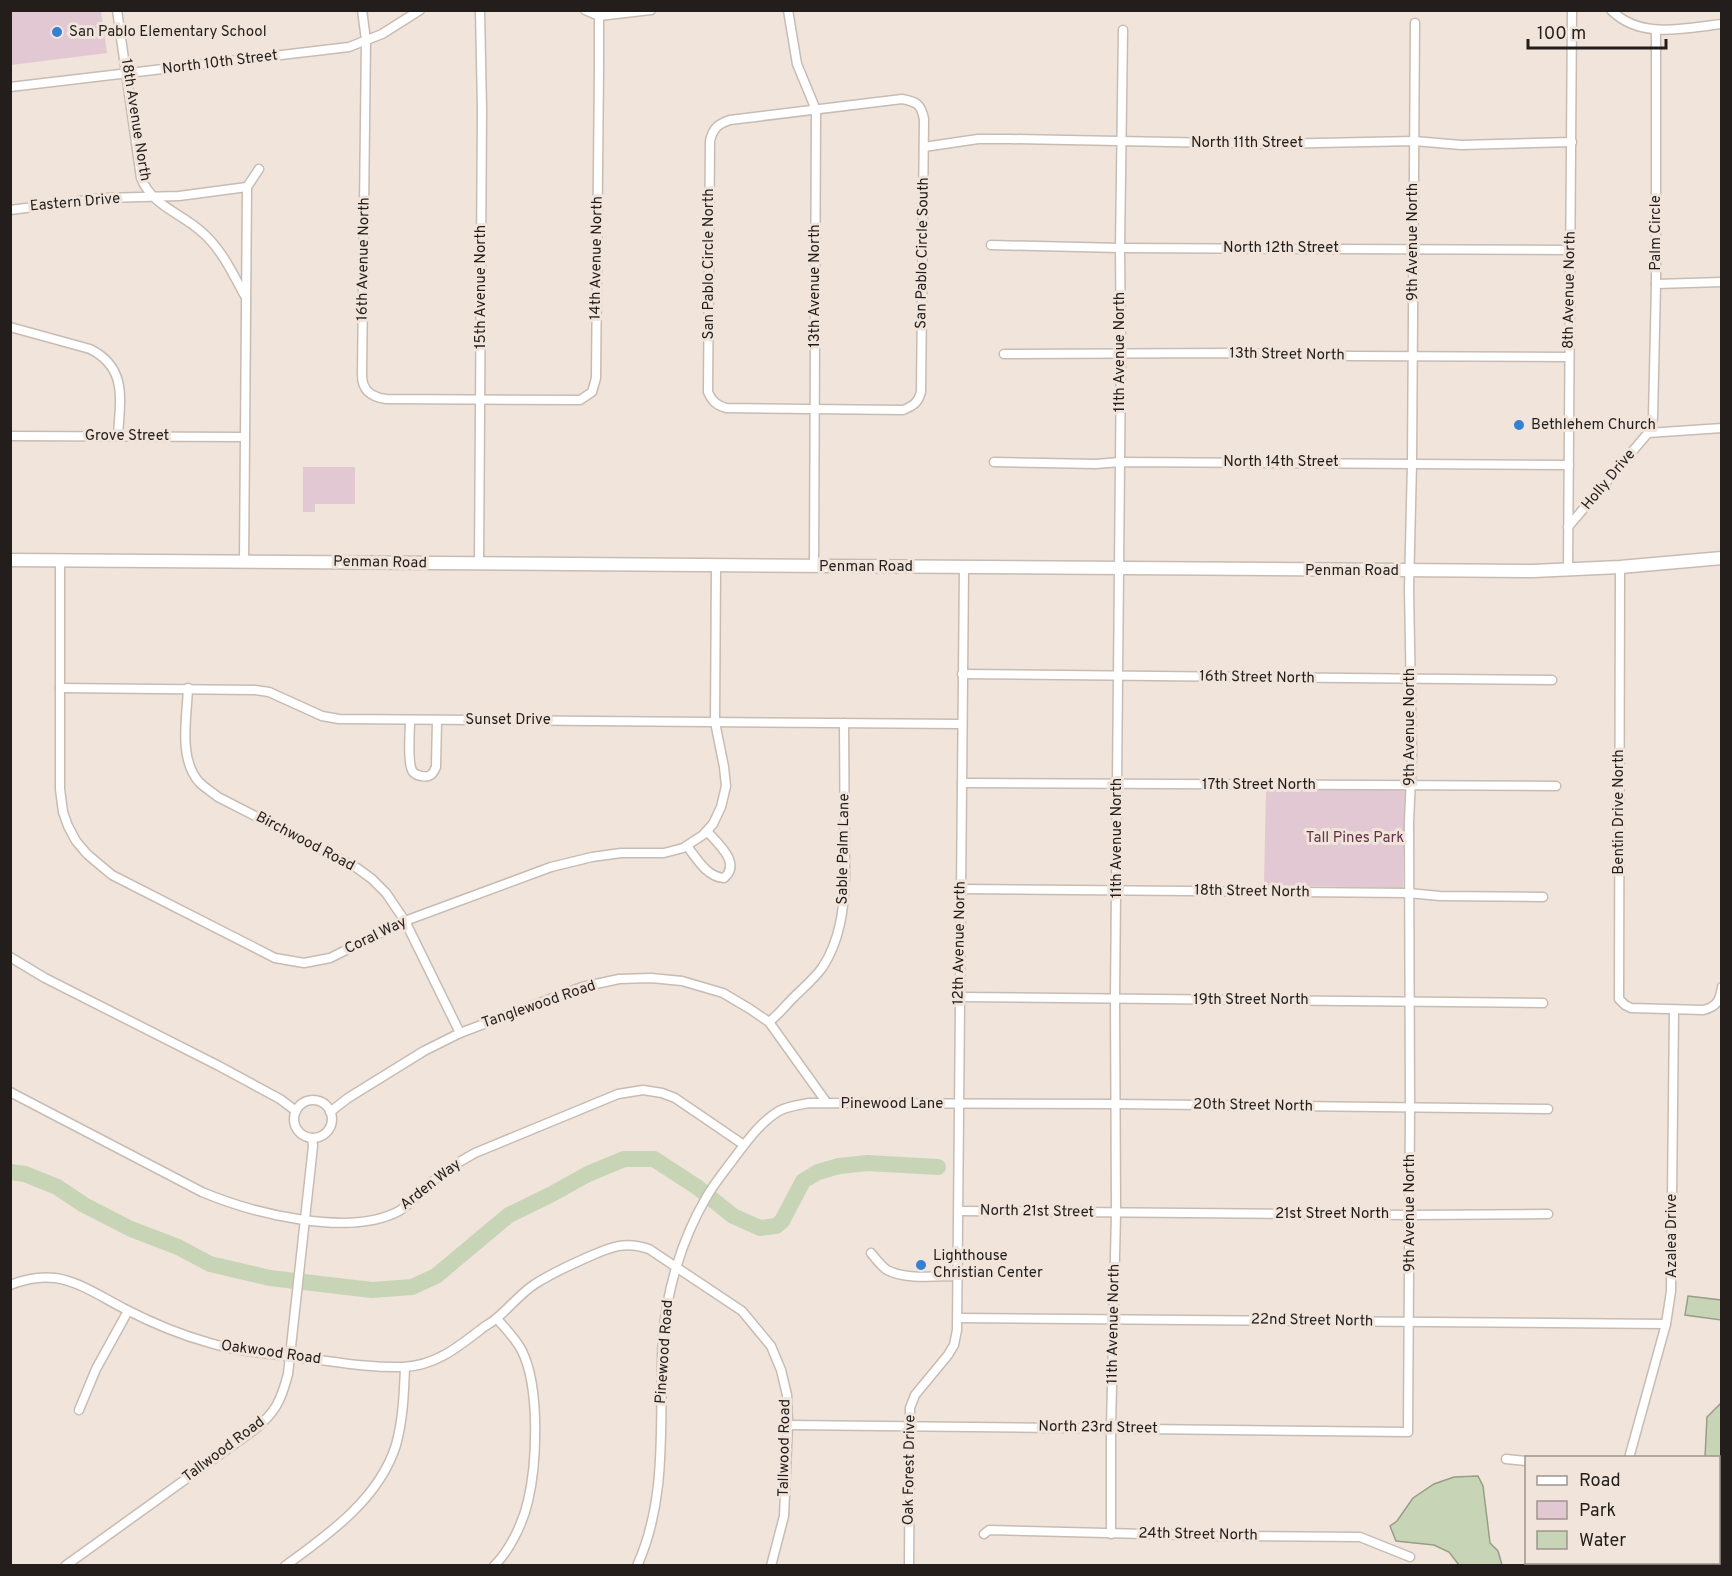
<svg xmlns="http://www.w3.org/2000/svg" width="1732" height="1576" font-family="Overpass,sans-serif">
	<rect width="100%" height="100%" fill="#f1e4db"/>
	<!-- green -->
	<g fill="#e2c8d2">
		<path d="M10 11H101L107 53 11 65Z"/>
		<path d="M303 467H355V504H315V512H303Z"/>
		<path d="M1405 789 1403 888 1264 885 1266 790Z"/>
	</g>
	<!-- water -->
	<g fill="#c7d5b6" stroke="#969e88" stroke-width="1.5">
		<path d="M1688 1296 1721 1300V1320L1685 1315Z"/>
		<path d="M1721 1403V1560L1720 1565H1694L1695 1563 1718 1562V1458L1705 1457 1707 1417Z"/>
		<path d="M1478 1476 1483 1486 1490 1543 1498 1551 1502 1565H1459L1449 1552 1434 1545 1396 1541 1390 1526 1397 1521 1413 1498 1434 1484 1454 1477Z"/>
	</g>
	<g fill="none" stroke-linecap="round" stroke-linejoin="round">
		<!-- river -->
		<path stroke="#c7d5b6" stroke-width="16" d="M10 1172 25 1174 57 1187 84 1205 131 1229 178 1247 210 1264 270 1278 372 1290 412 1287 436 1276 509 1215 550 1195 588 1174 624 1159H654L697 1187 733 1216 760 1228 776 1226 782 1221 803 1181 818 1172 839 1166 868 1163 938 1167"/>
		<defs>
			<g id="street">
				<path d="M117 10 141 178C153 207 182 213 203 233 222 250 233 274 245 296"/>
				<path d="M362 10 366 40 362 375C362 391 372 397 386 399L580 400 592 392 596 378 599 67V10"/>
				<path d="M585 10 599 16 651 10"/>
				<path d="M788 10 797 64 816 110 814 567"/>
				<path d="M1611 10C1641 40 1684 28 1722 24"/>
				<path d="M10 87 349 47 382 34 420 10"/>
				<path d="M902 99C917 102 921 104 924 119L921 392C918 403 913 406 903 410L726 408C716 405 712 401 708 392L710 141C713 128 718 124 730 120Z"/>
				<path d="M924 147 978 139H1010L1271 144 1414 141 1461 145 1572 142"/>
				<path d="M247 187 259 169"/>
				<path d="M10 210 104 198 179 196 247 187"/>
				<path d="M991 245 1120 248 1570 250"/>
				<path d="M1656 284 1722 282"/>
				<path d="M10 327 90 349C128 368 120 400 118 436"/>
				<path d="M1004 354 1232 353 1352 356 1569 357"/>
				<path d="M1648 433 1652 426 1653 417 1656 284V31"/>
				<path d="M10 436 244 437"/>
				<path d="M994 462 1096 464 1120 462 1569 465"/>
				<path d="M1568 527 1648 433 1722 428"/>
				<path d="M60 561V789L63 812 68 826 76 841 87 854 100 865 112 875 275 958 304 963 330 958 405 921 551 867 592 857 621 853H664L683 848 703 835 713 824 721 807 726 786 724 767 715 722 716 566"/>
				<path d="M244 562 247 187"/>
				<path d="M479 564 482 109 480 10"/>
				<path d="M1620 567 1619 999 1625 1005 1631 1008 1703 1010C1717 1007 1720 1000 1722 987"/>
				<path d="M1568 570 1572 10"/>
				<path d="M962 674 1552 680"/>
				<path d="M60 688 255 690 269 692 322 716 339 719 962 724"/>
				<path d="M188 688C187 717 178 758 199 782 205 788 212 792 218 797L357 868 372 879 386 893 405 921 460 1033"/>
				<path d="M410 720C410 731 407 764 413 772 416 775 419 776 422 776 430 778 433 774 436 767L437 720"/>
				<path d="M962 783 1556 786"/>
				<path d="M687 846C697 859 707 877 724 878 742 863 717 843 707 831"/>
				<path d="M961 889 1408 893 1440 896 1543 897"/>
				<path d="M10 957 45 978 219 1066 280 1099 296 1111"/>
				<path d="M960 997 1543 1003"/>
				<path d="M769 1022C778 1015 785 1006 793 998 803 988 814 979 822 968 840 941 844 909 845 877L844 723"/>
				<path d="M10 1092 202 1192C252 1213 349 1238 399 1211 411 1204 419 1193 430 1184 443 1171 459 1162 475 1153L618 1094 643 1090 662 1093 675 1098 744 1145"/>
				<circle cx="313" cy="1119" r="19"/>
				<path d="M330 1112 348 1098 424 1051 460 1033 582 987 619 979 651 978 682 981 723 993 750 1009 769 1022 827 1103"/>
				<path d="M959 1211 1410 1215 1548 1214"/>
				<path d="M871 1253C876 1259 881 1266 887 1270 905 1280 938 1276 958 1276"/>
				<path d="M10 1285C25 1279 39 1276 55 1278 79 1281 103 1298 125 1309 152 1323 181 1335 210 1343 240 1352 272 1354 304 1358 337 1362 370 1368 403 1367 434 1366 457 1348 480 1330 486 1325 493 1322 498 1317 511 1306 521 1293 535 1284 552 1273 570 1265 588 1257 611 1247 624 1241 649 1249L742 1311 771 1346 781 1370 787 1395 788 1425 784 1516 771 1566"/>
				<path d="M958 1318 1666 1324"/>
				<path d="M79 1410 96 1369 128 1311"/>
				<path d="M788 1425 1408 1432 1410 1108 1409 822 1412 756 1409 589 1412 463 1415 23"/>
				<path d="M1629 1458 1666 1324 1671 1291 1674 1010"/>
				<path d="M1506 1459 1526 1461"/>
				<path d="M984 1534 989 1530 1225 1536 1360 1537 1410 1557"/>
				<path d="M1111 1534V1428L1116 1213 1115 999 1121 355 1120 248 1123 30"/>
				<path d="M65 1566 254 1430C275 1413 281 1401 288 1374L313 1146 312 1138"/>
				<path d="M285 1566C329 1534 379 1499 396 1445 403 1420 404 1393 405 1367"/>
				<path d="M494 1566C510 1550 523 1523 528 1501 537 1463 540 1387 522 1351 516 1339 506 1329 497 1319"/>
				<path d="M637 1566C670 1493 658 1413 663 1336 667 1289 682 1239 706 1198 713 1185 723 1173 732 1161 745 1144 760 1122 779 1111 788 1106 799 1105 809 1103L1116 1104 1548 1109"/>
				<path d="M909 1566 910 1408 915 1395 948 1355 954 1345 957 1330 964 568"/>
			</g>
			<path id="secondary" d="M10 560 1533 571 1620 567 1722 558"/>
		</defs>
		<!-- street casing -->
		<use href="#street" stroke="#c7bcb3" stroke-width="11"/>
		<!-- secondary casing -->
		<use href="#secondary" stroke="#c7bcb3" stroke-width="15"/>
		<!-- street -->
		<use href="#street" stroke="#fff" stroke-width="8"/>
		<!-- secondary -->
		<use href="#secondary" stroke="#fff" stroke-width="12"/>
	</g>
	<!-- markers -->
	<g fill="#3481d2" stroke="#f1e4db" stroke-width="2">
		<circle cx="57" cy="32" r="6"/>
		<circle cx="1519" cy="425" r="6"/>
		<circle cx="921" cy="1265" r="6"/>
	</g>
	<g text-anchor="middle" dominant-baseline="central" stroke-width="6" stroke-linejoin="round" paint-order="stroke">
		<!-- poi labels -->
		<g font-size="15" fill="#231e1b" stroke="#f1e4db" text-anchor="start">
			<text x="69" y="32">San Pablo Elementary School</text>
			<text x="1531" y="425">Bethlehem Church</text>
			<text x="933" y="1256">Lighthouse<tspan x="933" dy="17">Christian Center</tspan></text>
		</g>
		<!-- street labels -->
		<g font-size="15" fill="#231e1b" stroke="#f1e4db">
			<text transform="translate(220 63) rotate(-7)">North 10th Street</text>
			<text transform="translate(135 120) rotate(81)">18th Avenue North</text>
			<text x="1247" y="143">North 11th Street</text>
			<text transform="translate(75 203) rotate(-5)">Eastern Drive</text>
			<text transform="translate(1656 233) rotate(-90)">Palm Circle</text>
			<text transform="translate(1413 242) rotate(-90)">9th Avenue North</text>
			<text x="1281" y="248">North 12th Street</text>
			<text transform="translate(923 253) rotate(-89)">San Pablo Circle South</text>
			<text transform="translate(597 258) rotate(-89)">14th Avenue North</text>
			<text transform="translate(364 259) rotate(-89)">16th Avenue North</text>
			<text transform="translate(709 264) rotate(-90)">San Pablo Circle North</text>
			<text transform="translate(815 286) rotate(-90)">13th Avenue North</text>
			<text transform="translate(481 287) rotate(-90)">15th Avenue North</text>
			<text transform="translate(1570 290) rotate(-89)">8th Avenue North</text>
			<text transform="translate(1120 352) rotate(-90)">11th Avenue North</text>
			<text transform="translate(1287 355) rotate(1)">13th Street North</text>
			<text x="127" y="436">Grove Street</text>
			<text x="1281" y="462">North 14th Street</text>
			<text transform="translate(1609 480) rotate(-50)">Holly Drive</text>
			<text transform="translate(380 563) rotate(1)">Penman Road</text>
			<text x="866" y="567">Penman Road</text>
			<text x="1352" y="571">Penman Road</text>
			<text transform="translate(1257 678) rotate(1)">16th Street North</text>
			<text x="508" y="720">Sunset Drive</text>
			<text transform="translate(1410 727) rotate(-90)">9th Avenue North</text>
			<text x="1259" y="785">17th Street North</text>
			<text transform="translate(1619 812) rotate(-90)">Bentin Drive North</text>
			<text transform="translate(1117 838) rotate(-90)">11th Avenue North</text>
			<text transform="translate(305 842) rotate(28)">Birchwood Road</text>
			<text transform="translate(844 849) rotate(-89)">Sable Palm Lane</text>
			<text transform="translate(1252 892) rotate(1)">18th Street North</text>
			<text transform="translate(376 936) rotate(-26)">Coral Way</text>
			<text transform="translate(960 943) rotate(-89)">12th Avenue North</text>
			<text x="1251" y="1000">19th Street North</text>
			<text transform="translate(539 1005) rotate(-19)">Tanglewood Road</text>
			<text x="892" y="1104">Pinewood Lane</text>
			<text transform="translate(1253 1106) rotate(1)">20th Street North</text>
			<text transform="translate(431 1185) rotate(-38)">Arden Way</text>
			<text transform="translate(1037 1212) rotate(1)">North 21st Street</text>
			<text transform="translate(1410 1213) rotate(-90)">9th Avenue North</text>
			<text x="1332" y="1214">21st Street North</text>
			<text transform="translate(1672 1236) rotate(-90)">Azalea Drive</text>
			<text transform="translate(1312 1321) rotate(1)">22nd Street North</text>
			<text transform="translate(1114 1324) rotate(-89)">11th Avenue North</text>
			<text transform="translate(665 1352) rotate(-86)">Pinewood Road</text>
			<text transform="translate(271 1353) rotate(8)">Oakwood Road</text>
			<text transform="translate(1098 1428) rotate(1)">North 23rd Street</text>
			<text transform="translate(785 1448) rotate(-89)">Tallwood Road</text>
			<text transform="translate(224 1450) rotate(-37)">Tallwood Road</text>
			<text transform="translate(910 1470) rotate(-89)">Oak Forest Drive</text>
			<text transform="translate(1198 1535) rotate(1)">24th Street North</text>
		</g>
		<!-- park labels -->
		<g font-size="15" fill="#623348" stroke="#f1e4db">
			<text x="1355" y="838">Tall Pines Park</text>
		</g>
	</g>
	<!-- border -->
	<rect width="1732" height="1576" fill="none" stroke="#231e1b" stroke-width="24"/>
	<!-- legend -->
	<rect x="1525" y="1456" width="195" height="108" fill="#f1e4db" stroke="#9f958e" stroke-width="1.5"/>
	<rect x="1537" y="1476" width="30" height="9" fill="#ffffff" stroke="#9f958e" stroke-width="1.5"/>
	<text x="1579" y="1486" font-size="18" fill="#231e1b">Road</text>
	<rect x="1537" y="1501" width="30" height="18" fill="#e2c8d2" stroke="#9f958e" stroke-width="1.5"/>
	<text x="1579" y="1516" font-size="18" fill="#231e1b">Park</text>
	<rect x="1537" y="1531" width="30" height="18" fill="#c7d5b6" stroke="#9f958e" stroke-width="1.5"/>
	<text x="1579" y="1546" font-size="18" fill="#231e1b">Water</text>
	<!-- scale -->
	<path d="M1528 39v9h138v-9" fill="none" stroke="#231e1b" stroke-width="3"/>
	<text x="1537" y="39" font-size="18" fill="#231e1b" stroke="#f1e4db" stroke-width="4.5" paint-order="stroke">100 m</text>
</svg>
